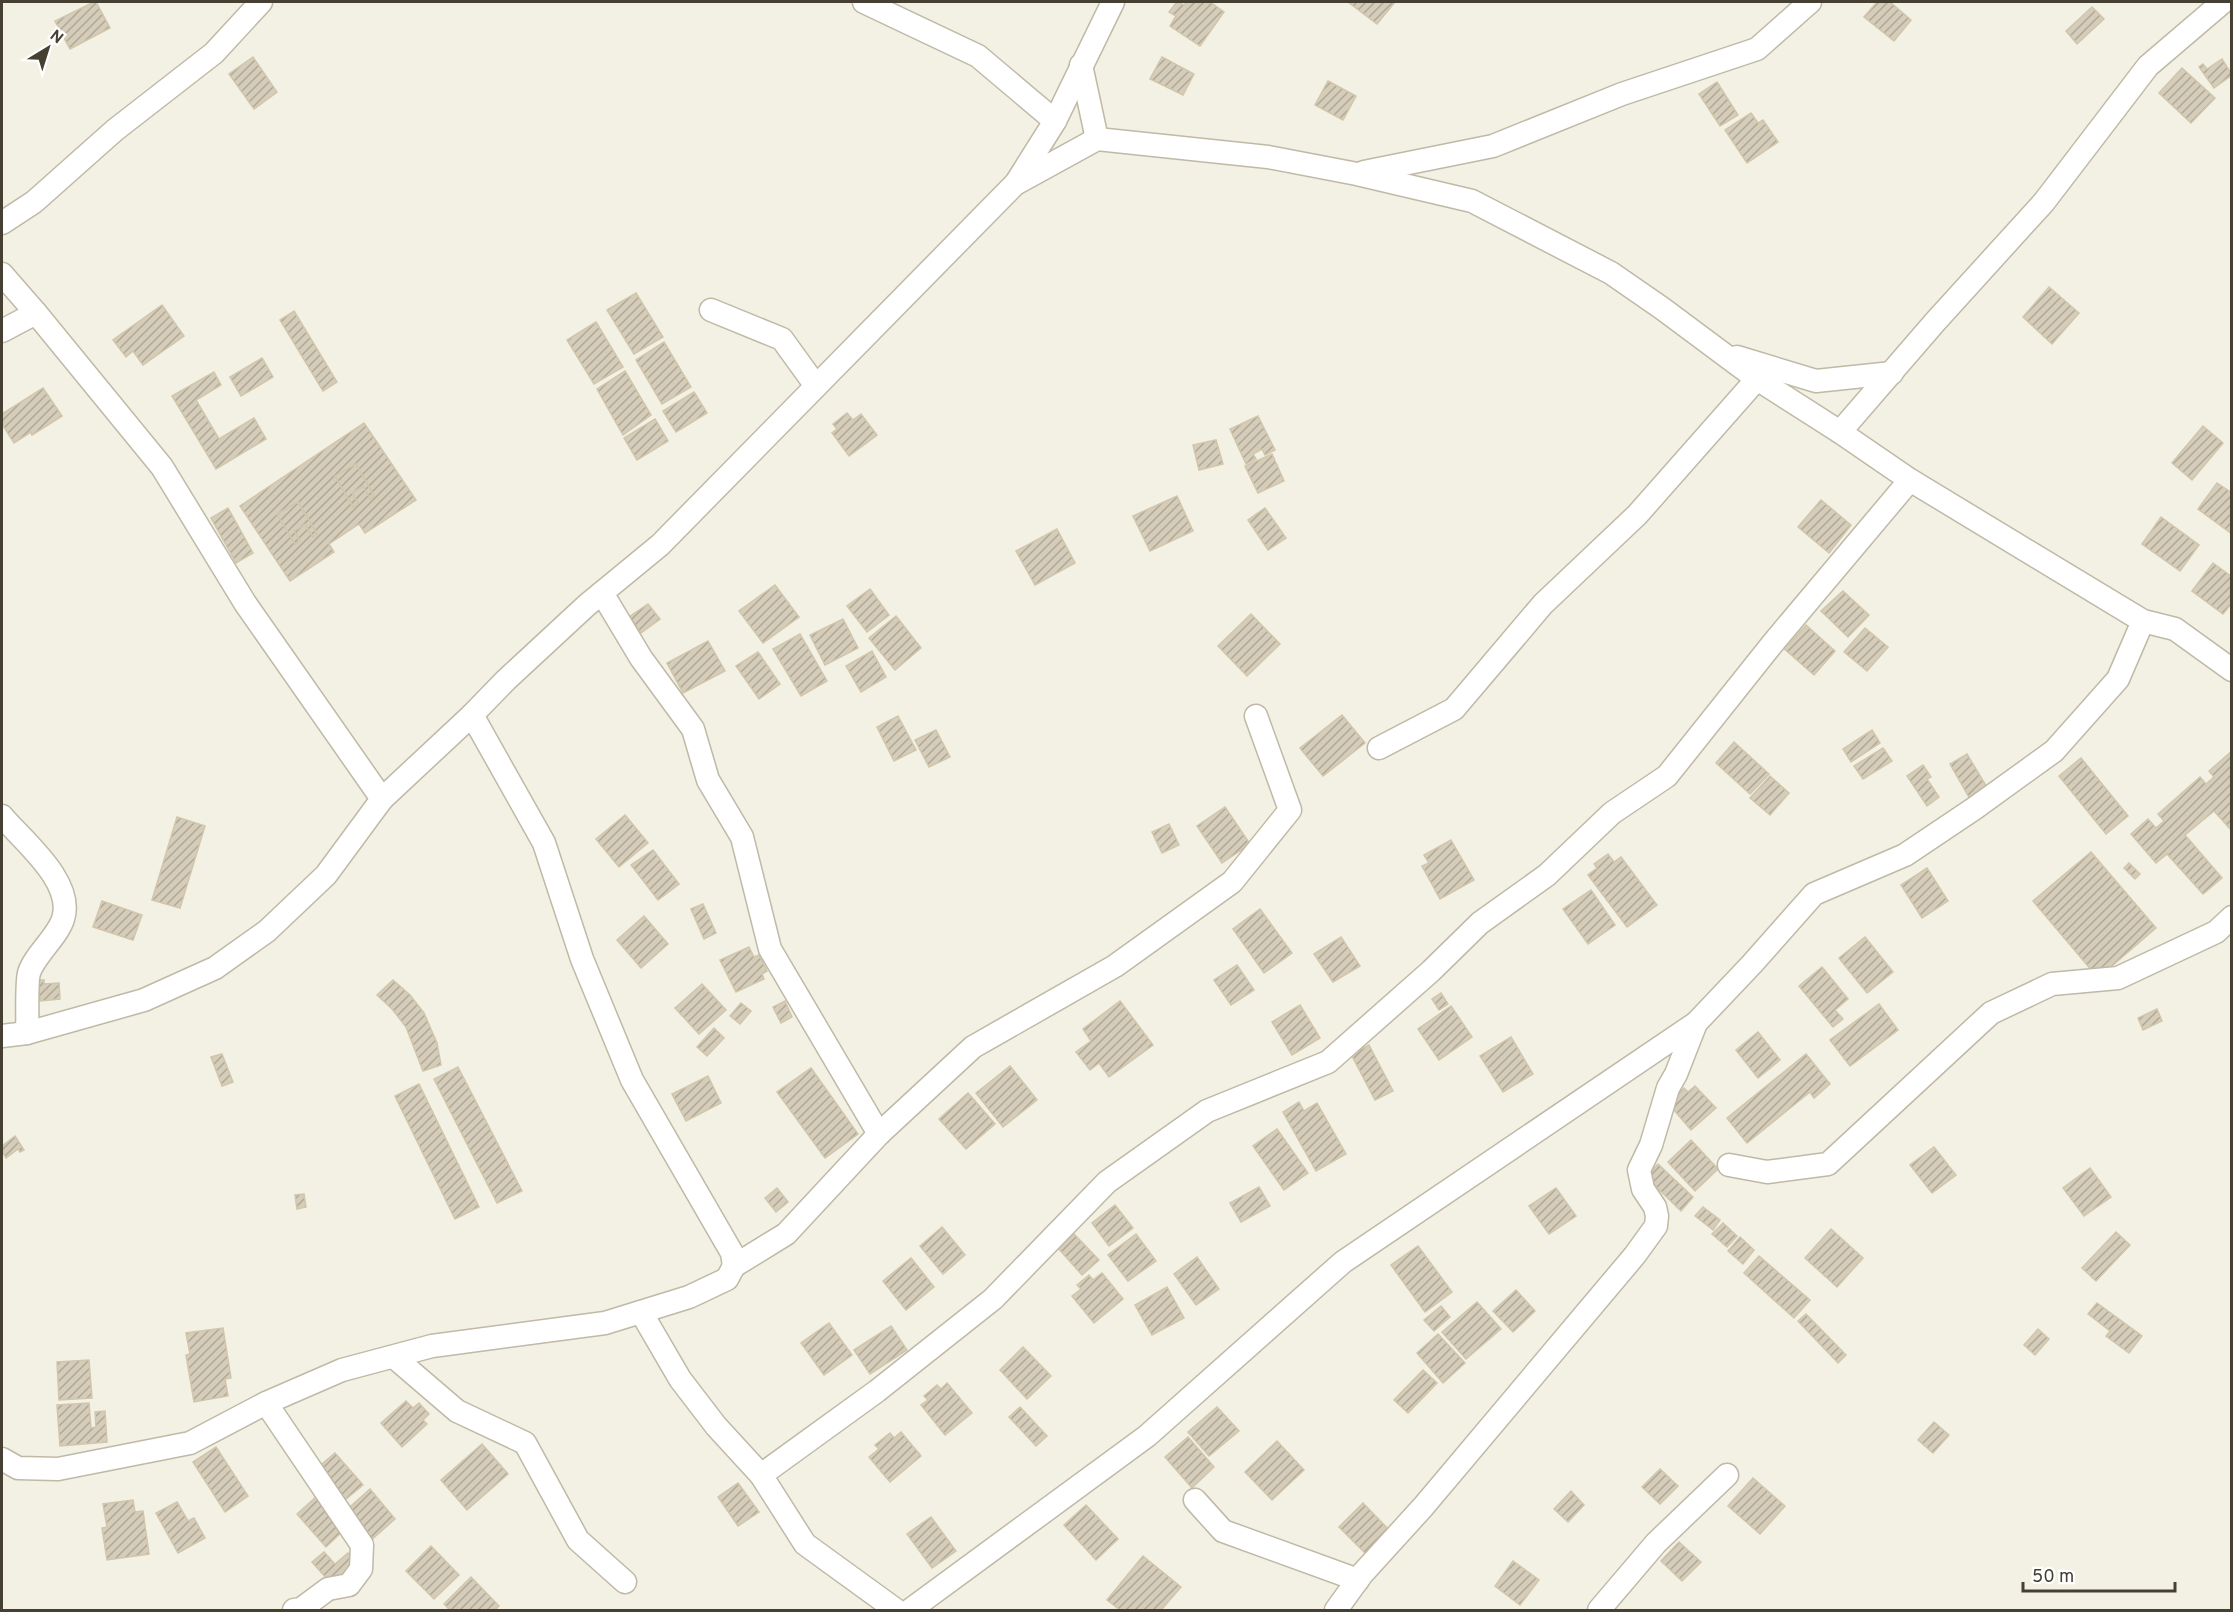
<svg xmlns="http://www.w3.org/2000/svg" width="2233" height="1612" font-family="Overpass,sans-serif">
	<defs>
		<pattern id="building-hatch" width="6" height="6" patternUnits="userSpaceOnUse" patternTransform="scale(1.5)"><rect width="6" height="6" fill="#d5cdb9"/><path d="M-1 1l2-2M0 6l6-6M5 7l2-2" fill="none" stroke="#afa897"/></pattern>
	</defs>
	<rect width="100%" height="100%" fill="#f3f0e4"/>
	<!-- building -->
	<g fill="url(#building-hatch)" stroke="#d1c6ab" stroke-width="1.5" fill-rule="evenodd">
		<path d="M94 2H96L110 28 70 49 55 21Z"/>
		<path d="M1177 2 1184 5 1187 2H1210L1224 12 1200 46 1170 26 1176 16 1169 12Z"/>
		<path d="M1348 2H1395L1377 24Z"/>
		<path d="M1877 2H1890L1911 20 1894 41 1864 17Z"/>
		<path d="M2092 7 2104 19 2077 44 2066 31Z"/>
		<path d="M253 57 277 92 254 109 229 74Z"/>
		<path d="M1162 57 1194 74 1183 95 1150 79Z"/>
		<path d="M2222 59 2232 75 2214 88 2199 67 2203 64 2207 69Z"/>
		<path d="M2182 68 2215 98 2191 123 2159 93Z"/>
		<path d="M1328 81 1356 96 1343 120 1315 105Z"/>
		<path d="M1717 82 1738 115 1720 126 1699 94Z"/>
		<path d="M1751 113 1758 123 1763 120 1778 142 1747 163 1725 130Z"/>
		<path d="M2049 287 2079 313 2052 344 2023 317Z"/>
		<path d="M636 293 663 337 634 354 607 310Z"/>
		<path d="M162 305 184 336 143 365 133 351 126 357 113 340Z"/>
		<path d="M294 311 337 382 323 391 280 320Z"/>
		<path d="M596 322 623 367 594 384 567 340Z"/>
		<path d="M664 342 691 387 662 404 636 360Z"/>
		<path d="M262 358 273 377 241 396 230 377Z"/>
		<path d="M625 371 651 415 623 435 597 389Z"/>
		<path d="M214 372 221 385 196 400 219 439 254 418 266 439 216 469 172 396Z"/>
		<path d="M43 388 62 416 32 435 31 432 14 443 2 424V414Z"/>
		<path d="M694 392 707 413 676 432 663 411Z"/>
		<path d="M847 413 853 420 861 414 877 435 849 456 832 433 837 429 833 424Z"/>
		<path d="M1258 416 1275 450 1265 455 1262 449 1253 454 1256 459 1246 464 1230 429Z"/>
		<path d="M655 419 668 441 637 460 624 438Z"/>
		<path d="M364 423 416 500 365 533 359 524 329 544 334 552 290 581 240 506ZM356 464 374 496 370 499 363 486 352 493 358 503 353 507 335 476ZM298 502 317 534 313 537 305 524 294 531 300 541 295 544 277 514Z"/>
		<path d="M2203 426 2223 443 2192 480 2172 463Z"/>
		<path d="M1216 440 1223 464 1199 470 1193 445Z"/>
		<path d="M1272 454 1284 481 1258 493 1245 466Z"/>
		<path d="M356 464 374 496 370 499 363 486 352 493 358 503 353 507 335 476Z"/>
		<path d="M2217 483 2232 493V534L2198 509Z"/>
		<path d="M1177 496 1193 531 1150 551 1133 516Z"/>
		<path d="M1821 500 1851 525 1829 553 1798 527Z"/>
		<path d="M298 502 317 534 313 537 305 524 294 531 300 541 295 544 277 514Z"/>
		<path d="M228 508 253 553 236 563 211 518Z"/>
		<path d="M1265 508 1286 538 1268 550 1248 520Z"/>
		<path d="M2161 517 2199 545 2180 571 2142 544Z"/>
		<path d="M1057 529 1075 563 1035 585 1016 551Z"/>
		<path d="M2213 563 2232 577V603L2223 614 2192 591Z"/>
		<path d="M775 585 799 617 763 643 739 611Z"/>
		<path d="M870 589 889 615 867 632 847 606Z"/>
		<path d="M1843 591 1869 615 1848 637 1821 611Z"/>
		<path d="M648 604 660 619 641 633 629 617Z"/>
		<path d="M1251 614 1280 644 1247 676 1218 646Z"/>
		<path d="M896 616 921 648 895 670 869 638Z"/>
		<path d="M843 619 858 648 825 665 810 635Z"/>
		<path d="M1806 625 1835 651 1814 675 1782 647 1786 642 1789 644Z"/>
		<path d="M1865 628 1888 647 1867 671 1844 652Z"/>
		<path d="M800 634 827 681 801 696 773 649Z"/>
		<path d="M708 641 725 671 683 693 667 663Z"/>
		<path d="M872 651 886 677 861 692 846 666Z"/>
		<path d="M758 652 780 684 759 699 736 666Z"/>
		<path d="M1342 715 1365 743 1323 776 1300 748Z"/>
		<path d="M898 716 916 750 894 761 877 727Z"/>
		<path d="M936 730 950 757 929 767 915 740Z"/>
		<path d="M1872 730 1880 743 1851 762 1843 749Z"/>
		<path d="M1734 742 1769 774 1750 794 1716 763Z"/>
		<path d="M1883 748 1892 761 1863 779 1854 766Z"/>
		<path d="M2232 751V831L2214 811 2185 835 2222 878 2203 894 2167 854 2156 863 2131 834 2148 819 2156 828 2164 821 2158 814 2200 777 2206 784 2214 777 2209 771Z"/>
		<path d="M1967 754 1988 789 1970 799 1950 764Z"/>
		<path d="M2081 758 2128 816 2106 834 2059 776Z"/>
		<path d="M1923 765 1931 777 1927 779 1939 797 1927 806 1907 776Z"/>
		<path d="M1770 776 1789 793 1770 815 1750 798Z"/>
		<path d="M1225 807 1250 844 1222 863 1197 826Z"/>
		<path d="M625 815 648 843 619 867 596 839Z"/>
		<path d="M177 817 205 826 180 908 152 900Z"/>
		<path d="M1169 824 1179 845 1162 853 1152 832Z"/>
		<path d="M1451 840 1474 880 1440 899 1422 866 1429 863 1424 855Z"/>
		<path d="M653 850 679 884 658 900 631 865Z"/>
		<path d="M2091 852 2156 928 2098 978 2033 901Z"/>
		<path d="M1608 854 1614 862 1621 857 1657 905 1627 927 1588 875 1597 868 1594 864Z"/>
		<path d="M2129 863 2140 874 2135 879 2124 868Z"/>
		<path d="M1927 868 1948 901 1922 918 1901 885Z"/>
		<path d="M1591 890 1615 925 1588 944 1563 909Z"/>
		<path d="M102 901 142 915 133 940 93 927Z"/>
		<path d="M703 904 716 933 704 939 691 909Z"/>
		<path d="M1260 909 1292 953 1264 973 1233 929Z"/>
		<path d="M644 916 668 944 641 968 617 940Z"/>
		<path d="M1341 937 1360 966 1333 982 1314 954Z"/>
		<path d="M1865 937 1893 972 1867 993 1839 958Z"/>
		<path d="M749 947 754 957 759 955 767 971 762 974 764 979 736 992 720 960Z"/>
		<path d="M1237 965 1254 990 1231 1005 1214 980Z"/>
		<path d="M1822 967 1848 999 1835 1010 1843 1019 1833 1027 1799 986Z"/>
		<path d="M38 980H44V984L59 983 60 999 40 1001Z"/>
		<path d="M393 980 410 995 424 1013 437 1043 441 1065 423 1071 406 1027 392 1009 377 995Z"/>
		<path d="M702 984 726 1010 699 1034 675 1008Z"/>
		<path d="M1441 993 1448 1004 1439 1010 1432 999Z"/>
		<path d="M785 1001 792 1017 781 1023 773 1007Z"/>
		<path d="M1120 1001 1153 1045 1109 1077 1099 1063 1090 1070 1076 1052 1091 1041 1083 1029Z"/>
		<path d="M741 1003 751 1011 740 1024 730 1016Z"/>
		<path d="M1879 1004 1898 1030 1850 1066 1830 1040Z"/>
		<path d="M1300 1005 1320 1038 1292 1055 1272 1022Z"/>
		<path d="M1451 1006 1472 1037 1439 1060 1418 1029Z"/>
		<path d="M2157 1009 2162 1021 2143 1030 2138 1018Z"/>
		<path d="M714 1028 724 1038 707 1056 697 1047Z"/>
		<path d="M1758 1032 1780 1060 1758 1078 1736 1050Z"/>
		<path d="M1511 1037 1533 1074 1503 1092 1480 1056Z"/>
		<path d="M1369 1045 1393 1091 1375 1100 1351 1054Z"/>
		<path d="M222 1054 233 1082 222 1086 211 1057Z"/>
		<path d="M1806 1054 1830 1084 1814 1098 1810 1092 1747 1143 1727 1118Z"/>
		<path d="M1010 1066 1037 1100 1003 1127 976 1093Z"/>
		<path d="M458 1067 522 1191 497 1203 434 1079Z"/>
		<path d="M811 1068 858 1134 825 1158 777 1092Z"/>
		<path d="M708 1076 721 1103 686 1121 672 1094Z"/>
		<path d="M419 1084 479 1207 455 1219 395 1096Z"/>
		<path d="M1695 1086 1716 1108 1691 1130 1668 1103 1684 1088 1688 1092Z"/>
		<path d="M968 1093 995 1124 966 1149 939 1119Z"/>
		<path d="M1299 1102 1304 1111 1317 1103 1346 1154 1316 1171 1283 1112Z"/>
		<path d="M1277 1129 1308 1173 1284 1190 1253 1146Z"/>
		<path d="M15 1136 24 1150 20 1152 18 1149 6 1158 2 1151V1146Z"/>
		<path d="M1691 1140 1718 1169 1695 1191 1668 1162Z"/>
		<path d="M1934 1147 1956 1175 1932 1193 1910 1165Z"/>
		<path d="M1658 1164 1693 1197 1681 1211 1646 1177Z"/>
		<path d="M2090 1168 2111 1197 2084 1216 2063 1188Z"/>
		<path d="M1259 1187 1270 1206 1241 1222 1230 1203Z"/>
		<path d="M777 1188 788 1202 776 1212 765 1198Z"/>
		<path d="M1556 1188 1576 1216 1549 1234 1529 1206Z"/>
		<path d="M304 1194 306 1207 297 1209 295 1195Z"/>
		<path d="M1115 1205 1133 1228 1109 1246 1092 1223Z"/>
		<path d="M1703 1207 1720 1220 1713 1230 1695 1216Z"/>
		<path d="M1723 1223 1737 1236 1727 1247 1712 1234Z"/>
		<path d="M942 1227 965 1255 943 1274 920 1246Z"/>
		<path d="M1831 1229 1863 1258 1837 1287 1805 1258Z"/>
		<path d="M2116 1232 2130 1245 2096 1281 2082 1268Z"/>
		<path d="M1074 1234 1099 1260 1082 1275 1058 1248Z"/>
		<path d="M1136 1234 1156 1261 1128 1281 1108 1255Z"/>
		<path d="M1740 1237 1754 1250 1743 1264 1728 1251Z"/>
		<path d="M1418 1246 1452 1292 1425 1312 1391 1265Z"/>
		<path d="M1759 1256 1810 1300 1794 1318 1744 1273Z"/>
		<path d="M1197 1257 1219 1289 1196 1305 1174 1274Z"/>
		<path d="M911 1258 934 1287 906 1310 883 1281Z"/>
		<path d="M1102 1273 1123 1299 1094 1323 1072 1296 1081 1289 1077 1285 1089 1275 1093 1280Z"/>
		<path d="M1167 1287 1184 1318 1152 1335 1135 1305Z"/>
		<path d="M1516 1290 1535 1311 1513 1332 1493 1311Z"/>
		<path d="M1477 1302 1501 1329 1466 1359 1442 1332Z"/>
		<path d="M2097 1303 2142 1336 2129 1353 2106 1336 2110 1331 2088 1314Z"/>
		<path d="M1441 1306 1450 1317 1434 1331 1424 1320Z"/>
		<path d="M1806 1314 1846 1355 1838 1363 1798 1321Z"/>
		<path d="M829 1323 852 1355 824 1375 801 1343Z"/>
		<path d="M891 1326 907 1350 870 1374 854 1350Z"/>
		<path d="M223 1328 231 1378 225 1379 228 1396 194 1402 186 1355 190 1354 186 1333Z"/>
		<path d="M2038 1329 2049 1339 2035 1355 2024 1345Z"/>
		<path d="M1438 1334 1465 1363 1443 1383 1417 1353Z"/>
		<path d="M1023 1347 1051 1376 1027 1399 1000 1370Z"/>
		<path d="M89 1360 92 1398 59 1400 57 1362Z"/>
		<path d="M1423 1370 1437 1383 1408 1413 1394 1400Z"/>
		<path d="M947 1383 972 1413 945 1435 921 1405 928 1400 924 1396 937 1385 941 1389Z"/>
		<path d="M406 1401 413 1408 419 1403 429 1414 423 1420 427 1424 402 1447 381 1423Z"/>
		<path d="M89 1403 91 1428 96 1427 95 1412 105 1411 107 1442 60 1446 57 1405Z"/>
		<path d="M1020 1407 1047 1436 1036 1446 1009 1417Z"/>
		<path d="M1217 1407 1239 1431 1209 1456 1188 1432Z"/>
		<path d="M1934 1422 1949 1435 1933 1453 1918 1440Z"/>
		<path d="M901 1432 921 1456 890 1482 869 1457 879 1449 875 1445 890 1433 894 1438Z"/>
		<path d="M1188 1437 1214 1467 1192 1488 1165 1457Z"/>
		<path d="M1277 1441 1304 1470 1272 1500 1245 1472Z"/>
		<path d="M482 1444 508 1474 467 1510 441 1480Z"/>
		<path d="M216 1447 248 1496 225 1512 193 1462Z"/>
		<path d="M335 1453 363 1485 345 1500 317 1468Z"/>
		<path d="M1660 1469 1678 1486 1660 1504 1642 1487Z"/>
		<path d="M1753 1478 1785 1506 1760 1534 1728 1506Z"/>
		<path d="M738 1483 759 1512 738 1526 718 1497Z"/>
		<path d="M370 1489 395 1519 369 1542 343 1513Z"/>
		<path d="M1571 1491 1584 1505 1568 1522 1554 1509Z"/>
		<path d="M317 1496 346 1528 326 1547 297 1514Z"/>
		<path d="M133 1500 135 1512 143 1511 149 1554 107 1560 102 1528 107 1527 103 1504Z"/>
		<path d="M177 1502 188 1521 194 1518 205 1538 178 1553 156 1513Z"/>
		<path d="M1363 1503 1392 1533 1368 1556 1339 1527Z"/>
		<path d="M1086 1505 1118 1539 1096 1560 1064 1525Z"/>
		<path d="M931 1517 956 1551 932 1568 907 1534Z"/>
		<path d="M1679 1542 1701 1562 1682 1581 1661 1561Z"/>
		<path d="M431 1546 459 1575 434 1599 406 1571Z"/>
		<path d="M324 1552 335 1564 348 1553 358 1564 334 1587 312 1562Z"/>
		<path d="M1143 1556 1181 1587 1161 1610H1120L1107 1600Z"/>
		<path d="M1513 1561 1539 1580 1520 1605 1495 1586Z"/>
		<path d="M471 1577 499 1606 495 1610H450L444 1604Z"/>
	</g>
	<g fill="none" stroke-linecap="round" stroke-linejoin="round">
		<defs>
			<g id="minor">
				<path d="M864 2 978 56 1055 121"/>
				<path d="M1081 65 1097 139"/>
				<path d="M1364 172 1493 146 1622 94 1757 49 1810 2"/>
				<path d="M1016 183 1055 121 1113 2"/>
				<path d="M2 223 34 202 115 130 214 53 261 2"/>
				<path d="M2 274 36 313 162 467 245 603 382 799"/>
				<path d="M711 310 782 339 816 386"/>
				<path d="M2 331 36 313"/>
				<path d="M1737 357 1816 381 1892 373"/>
				<path d="M1840 432 1935 322 2044 202 2148 66 2223 2"/>
				<path d="M602 593 641 658 693 729 708 780 742 837 770 949 879 1134"/>
				<path d="M472 715 544 843 582 959 632 1080 732 1253 734 1266"/>
				<path d="M1379 748 1454 709 1543 604 1637 515 1757 379"/>
				<path d="M2 816C23 841 75 882 63 919 58 936 34 956 29 973 26 984 28 1020 27 1033"/>
				<path d="M2 1036 27 1033 144 1000 215 968 267 931 326 875 382 799 472 715 506 680 587 605 660 545 1015 184 1097 139 1268 157 1357 174 1472 201 1611 273 1663 309 1757 379 1840 432 1910 480 2143 621 2175 629 2232 670"/>
				<path d="M1729 1165 1767 1172 1828 1164 1991 1013 2052 984 2118 978 2216 932 2232 917"/>
				<path d="M641 1312 680 1379 716 1426 761 1475 805 1544 896 1610"/>
				<path d="M394 1357 457 1411 525 1443 578 1540 625 1582"/>
				<path d="M266 1403 362 1545 361 1569 349 1585 328 1589 301 1609 294 1610"/>
				<path d="M2 1459 18 1468 58 1469 190 1443 266 1403 342 1370 432 1346 605 1323 689 1297 727 1279 734 1266 786 1234 879 1134 973 1047 1115 966 1232 882 1290 810 1256 716"/>
				<path d="M761 1475 877 1391 993 1299 1107 1182 1207 1111 1328 1062 1431 971 1480 923 1547 875 1612 813 1667 776 1773 643 1910 480"/>
				<path d="M1195 1500 1223 1531 1358 1580"/>
				<path d="M910 1610 1147 1436 1343 1262 1696 1023 1752 964 1814 894 1905 855 1975 808 2054 751 2118 679 2143 621"/>
				<path d="M1336 1610 1362 1574 1423 1507 1635 1255 1656 1226 1657 1216 1655 1207 1643 1189 1639 1170 1651 1145 1668 1088 1676 1074 1696 1023"/>
				<path d="M1599 1610 1656 1543 1727 1475"/>
			</g>
		</defs>
		<!-- minor casing -->
		<use href="#minor" stroke="#bfb9a6" stroke-width="25"/>
		<!-- minor -->
		<use href="#minor" stroke="#fff" stroke-width="22"/>
	</g>
	<!-- border -->
	<rect width="2233" height="1612" fill="none" stroke="#464033" stroke-width="6"/>
	<!-- north arrow -->
	<g transform="translate(48 48) rotate(38)" stroke="#ffffff" stroke-width="4.5" paint-order="stroke">
	<path d="M0-4.5L10 22L0 15L-10 22Z" fill="#464033"/>
	<text y="-9" font-size="16" font-weight="bold" text-anchor="middle" fill="#464033">N</text>
	</g>
	<!-- scale -->
	<path d="M2023 1582v9h152v-9" fill="none" stroke="#464033" stroke-width="3"/>
	<text x="2032" y="1582" font-size="18" fill="#464033" stroke="#ffffff" stroke-width="4.5" paint-order="stroke">50 m</text>
</svg>
